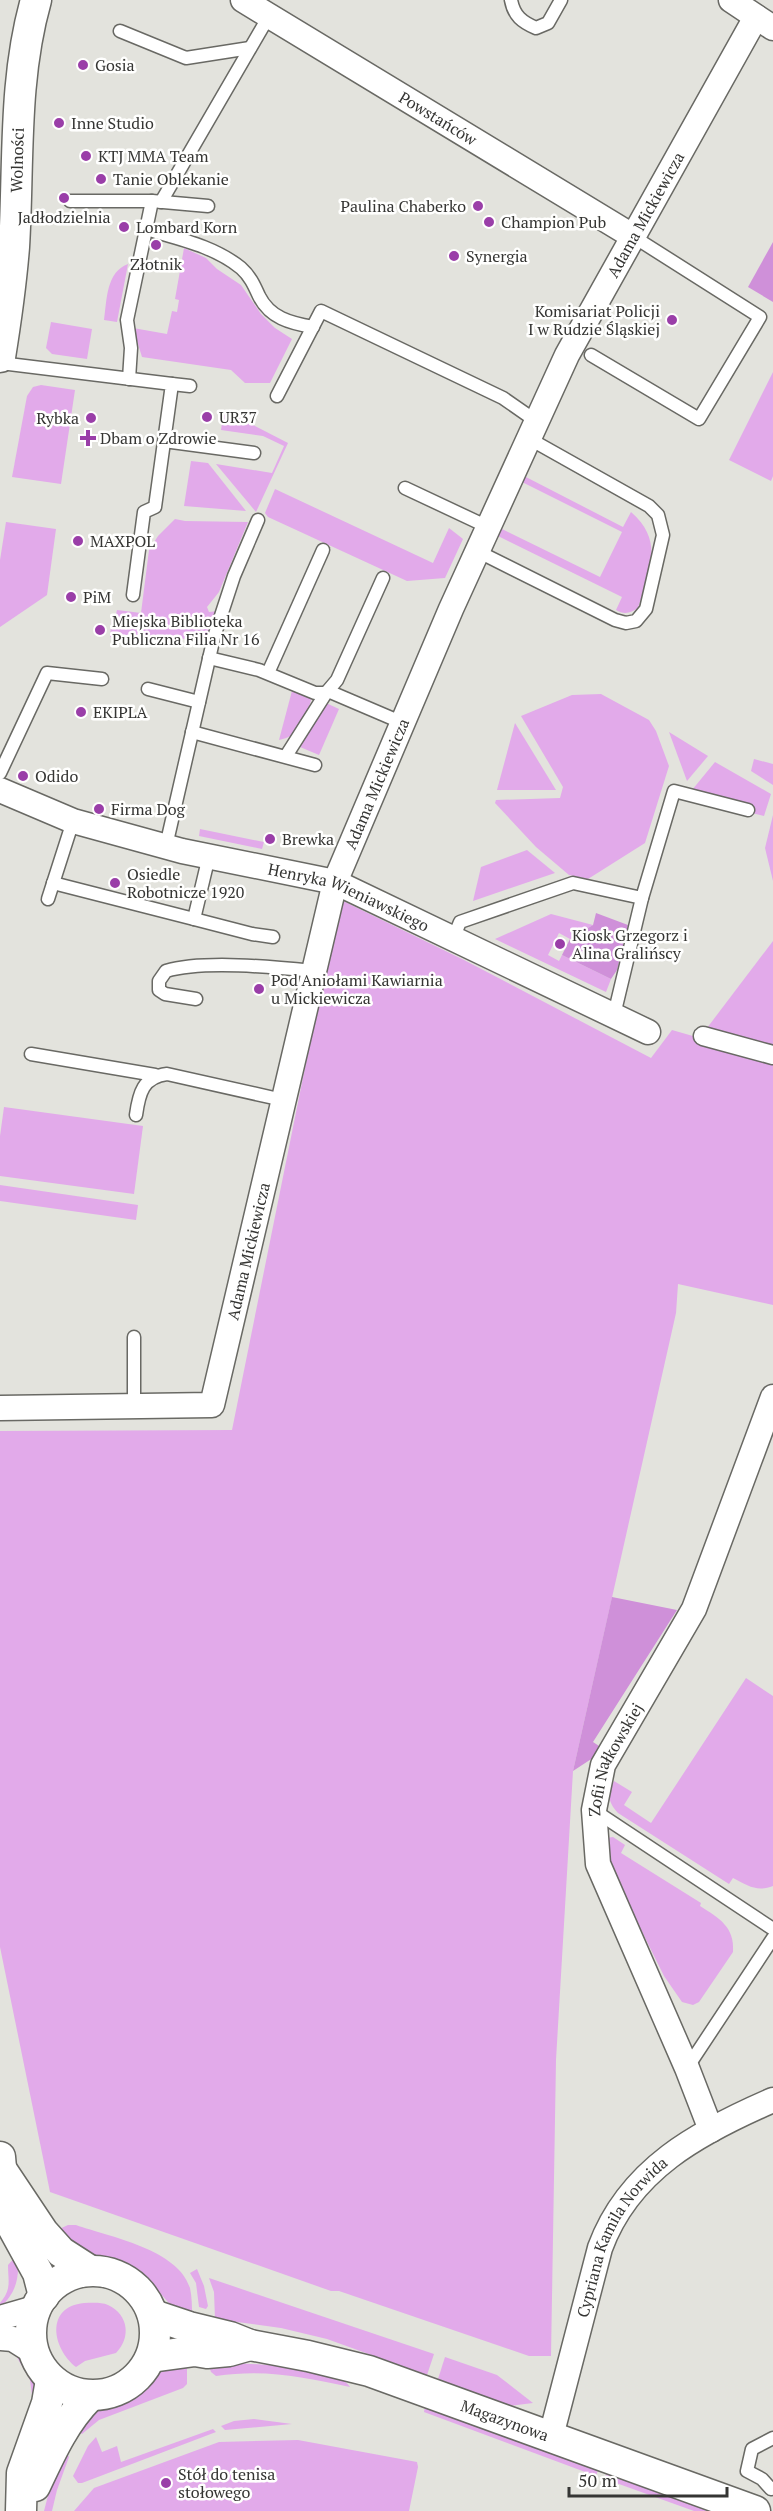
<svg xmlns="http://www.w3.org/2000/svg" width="773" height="2511" font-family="'PT Serif',serif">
	<rect width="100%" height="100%" fill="#e3e3dd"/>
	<!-- green -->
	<g fill="#e2aaea">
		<path d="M184 248 206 258 217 269 241 285 261 314 275 328 292 339 270 383H245L231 370 142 357 133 328 167 334 172 311 177 312 179 300 175 299Z"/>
		<path d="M128 264 117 322 104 320C107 300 106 272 128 264Z"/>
		<path d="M51 322 92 329 87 359 52 354 46 348Z"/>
		<path d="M773 372V476L771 481 729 460Z"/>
		<path d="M41 385 75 390 61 484 12 477 27 396 33 387Z"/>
		<path d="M224 410 288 443 256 512 216 464 272 473 284 446 263 436 221 430Z"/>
		<path d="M191 461 208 463 246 511 184 506Z"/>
		<path d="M524 476 623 527 631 512C665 541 649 573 638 608 631 613 624 615 616 610L622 597 496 535 500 528 600 577 622 532 522 482Z"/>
		<path d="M275 489 433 563 449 528 463 539 445 578 407 581 268 517 265 513Z"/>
		<path d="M175 519 185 521 248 522 219 592 207 607 209 612 218 611 210 638 148 640 110 637 112 617 115 618 117 610 141 613 149 550 158 536Z"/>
		<path d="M6 522 56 529 47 595 0 627V560Z"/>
		<path d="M293 687 306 693 311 700C306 719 300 736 279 740Z"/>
		<path d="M601 694 649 720 656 731 669 766 645 843 588 879 569 875 536 847 495 803 496 800 560 798 563 787 521 716 572 695Z"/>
		<path d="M326 703 339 709 319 755 300 747Z"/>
		<path d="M515 723 556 790H497Z"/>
		<path d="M669 732 708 756 687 781Z"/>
		<path d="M754 759 773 764V785L751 771Z"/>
		<path d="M715 762 771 794 764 816 752 813 753 806 692 790Z"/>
		<path d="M773 815V881L765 848Z"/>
		<path d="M200 829 264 842 262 849 199 836Z"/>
		<path d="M527 850 555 873 473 901 481 867Z"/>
		<path d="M339 899 464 960 651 1058 672 1030 773 1059V1305L678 1284 676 1313 573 1771 556 2060 551 2356H529L339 2291H331L50 2192 0 1947V1431L232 1430Z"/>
		<path d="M551 914 593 925 570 939 559 933 548 955 559 961 562 955 611 979 606 992 495 939Z"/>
		<path d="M773 941V1051L707 1028Z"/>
		<path d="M4 1107 143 1126 134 1194 0 1176V1136Z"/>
		<path d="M0 1185 138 1205 136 1220 0 1201Z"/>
		<path d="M746 1678 773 1696V1886C757 1892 748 1886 733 1878L729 1884 618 1813C608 1802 607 1795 614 1781L632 1792 624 1805 651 1823Z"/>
		<path d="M613 1837 625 1845 621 1853 701 1903 700 1906C719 1918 735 1927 733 1952L699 2002 693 2005 682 2002 664 1976 602 1851 600 1839Z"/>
		<path d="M68 2225H76C110 2237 178 2249 190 2288 192 2297 192 2307 192 2316L174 2309 141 2271 125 2263 91 2254 79 2249 57 2230Z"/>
		<path d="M17 2255C20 2275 17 2293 0 2307V2303C12 2289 8 2281 8 2265Z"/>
		<path d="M197 2269 204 2286 208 2306 206 2309 199 2307 196 2283 190 2273Z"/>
		<path d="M209 2278 434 2354 427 2375 327 2339 281 2328 215 2319 214 2292Z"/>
		<path d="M84 2303C92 2303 101 2302 108 2305 129 2315 131 2338 116 2353L85 2361 76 2367C52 2348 45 2307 84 2303Z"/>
		<path d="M15 2354 30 2358 40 2376 33 2403 30 2380Z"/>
		<path d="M445 2357 497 2375 533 2403 509 2406 438 2379Z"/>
		<path d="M187 2360V2384L183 2388 99 2420 82 2434 76 2430 98 2409 135 2394 147 2386 166 2367Z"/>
		<path d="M223 2363C247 2363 339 2367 350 2387 302 2377 266 2369 216 2376L211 2372 209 2366Z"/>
		<path d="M425 2407 598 2470 596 2476 424 2412Z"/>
		<path d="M254 2419 292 2424 225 2430 221 2426 234 2421Z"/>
		<path d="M213 2429 216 2432 82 2483H78L73 2476 88 2446 96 2437 102 2452 117 2446 121 2462Z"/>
		<path d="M298 2440 417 2462 418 2467 409 2511H74L94 2488 219 2442Z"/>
		<path d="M66 2451 69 2457 57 2490 52 2511H44L50 2488Z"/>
		<path d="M606 2474 703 2508 706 2511H694L605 2479Z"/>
	</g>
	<!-- forest -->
	<g fill="#cf90d9">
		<path d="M773 242V302L748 287Z"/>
		<path d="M596 913 628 925 617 970 611 979 562 955 570 939 593 925Z"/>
		<path d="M612 1597 677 1610 593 1742 605 1750 573 1771Z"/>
	</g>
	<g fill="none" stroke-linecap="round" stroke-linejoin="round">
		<defs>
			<g id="service">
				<path d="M511 0C514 16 522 22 536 28L548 23 561 0"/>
				<path d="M120 31 186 58 250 48"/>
				<path d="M70 201H152L208 206"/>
				<path d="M161 202 269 16"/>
				<path d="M146 229C179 239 214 246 241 268 250 276 254 285 259 296 270 318 290 323 313 327"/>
				<path d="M591 355 699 419 760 317 634 237"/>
				<path d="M0 363 172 384 155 507 144 512 133 595"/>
				<path d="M129 379 131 348 127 320 152 201"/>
				<path d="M172 384 190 386"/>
				<path d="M277 396 321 311 503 398 536 421"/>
				<path d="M164 441 254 453"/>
				<path d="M405 488 488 527"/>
				<path d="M477 551 615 620 626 623 636 621 646 609 663 535 658 515 649 506 528 438"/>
				<path d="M209 658 259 670 315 693H326L337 680 383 578"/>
				<path d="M268 673 323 550"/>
				<path d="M148 689 199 702"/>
				<path d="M328 691 403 723"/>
				<path d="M192 732 315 765"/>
				<path d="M286 756 326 693"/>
				<path d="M0 773 47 673 102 679"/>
				<path d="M166 846 214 637 234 576 258 520"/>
				<path d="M53 883 194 919 209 856"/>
				<path d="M48 899 73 821"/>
				<path d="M194 919 252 934 273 937"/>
				<path d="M453 939 460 922 573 883 642 898 674 791 748 810"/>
				<path d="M196 999 165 994 159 990V981L166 971C203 960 273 967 313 971"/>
				<path d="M614 1015 642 898"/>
				<path d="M31 1054 155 1075"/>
				<path d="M136 1115C139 1093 143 1077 167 1074L283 1100"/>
				<path d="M134 1406V1337"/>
				<path d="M595 1811 773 1929"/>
				<path d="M687 2068 773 1938"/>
				<path d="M771 2489 762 2479 747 2471 752 2449 773 2438"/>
			</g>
			<path id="pedestrian" d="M703 1036 773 1055"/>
			<g id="minor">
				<path id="s1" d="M243 0 634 237"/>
				<path d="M731 0 773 28"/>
				<path id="s2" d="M0 790 73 821 182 851 335 882 648 1032"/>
				<path id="s3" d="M0 1408 212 1405 335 882 451 609 567 355 756 17"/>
				<path id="s4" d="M711 2130 687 2068 598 1864 594 1810 603 1765 694 1609 773 1397"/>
				<path d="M0 2318 38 2307"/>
				<path d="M0 2338 13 2339 32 2351"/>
				<path id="s5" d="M551 2436 600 2248C629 2169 699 2132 773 2100"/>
			</g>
			<g id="tertiary">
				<path id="s6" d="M0 357C6 320 11 284 14 247 19 164 13 81 36 0"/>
				<path d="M0 2157 5 2213 38 2273 44 2296"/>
				<path d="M3 2172 43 2232 61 2252 89 2270"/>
				<circle cx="93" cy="2333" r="62"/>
				<path id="s7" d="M153 2315 189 2327 230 2337 250 2345 308 2356 369 2371 755 2511"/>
				<path d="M151 2357 195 2351 207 2353 229 2351 250 2345"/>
				<path d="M35 2486C50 2454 64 2422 89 2397"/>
				<path d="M21 2511 22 2473 47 2403 51 2380"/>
			</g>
		</defs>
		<!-- service casing -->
		<use href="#service" stroke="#696964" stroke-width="15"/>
		<!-- pedestrian casing -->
		<use href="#pedestrian" stroke="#696964" stroke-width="21"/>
		<!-- minor casing -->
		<use href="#minor" stroke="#696964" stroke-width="27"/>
		<!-- tertiary casing -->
		<use href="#tertiary" stroke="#696964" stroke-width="33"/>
		<!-- service -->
		<use href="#service" stroke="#fff" stroke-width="12"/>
		<!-- pedestrian -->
		<use href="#pedestrian" stroke="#fff" stroke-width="18"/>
		<!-- minor -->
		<use href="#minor" stroke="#fff" stroke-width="24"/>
		<!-- tertiary -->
		<use href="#tertiary" stroke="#fff" stroke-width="30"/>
	</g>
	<!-- markers -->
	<g fill="#9a3ea8" stroke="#fffffe" stroke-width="2">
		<circle cx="83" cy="65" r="6"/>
		<circle cx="59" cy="123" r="6"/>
		<circle cx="86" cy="156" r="6"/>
		<circle cx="101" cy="179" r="6"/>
		<circle cx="64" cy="198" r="6"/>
		<circle cx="478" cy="206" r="6"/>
		<circle cx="489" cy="222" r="6"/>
		<circle cx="124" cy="227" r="6"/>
		<circle cx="156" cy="245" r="6"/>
		<circle cx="454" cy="256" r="6"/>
		<circle cx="672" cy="320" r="6"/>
		<circle cx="207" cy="417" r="6"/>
		<circle cx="91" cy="418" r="6"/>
		<path d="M85 429h6v6h6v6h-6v6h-6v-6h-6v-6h6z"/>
		<circle cx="78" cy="541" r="6"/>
		<circle cx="71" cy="597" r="6"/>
		<circle cx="100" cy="630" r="6"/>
		<circle cx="81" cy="712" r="6"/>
		<circle cx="23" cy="776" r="6"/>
		<circle cx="99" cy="809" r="6"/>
		<circle cx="270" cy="839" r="6"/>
		<circle cx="115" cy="883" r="6"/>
		<circle cx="560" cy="944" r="6"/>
		<circle cx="259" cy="989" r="6"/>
		<circle cx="166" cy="2483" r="6"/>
	</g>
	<g text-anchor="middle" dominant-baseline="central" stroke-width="5" stroke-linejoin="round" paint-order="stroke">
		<!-- poi labels -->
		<g font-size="16" fill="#353533" stroke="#fffffe" text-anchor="start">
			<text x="95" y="65">Gosia</text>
			<text x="71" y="123">Inne Studio</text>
			<text x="98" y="156">KTJ MMA Team</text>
			<text x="113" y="179">Tanie Oblekanie</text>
			<text x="466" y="206" text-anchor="end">Paulina Chaberko</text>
			<text x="64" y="217" text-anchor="middle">Jadłodzielnia</text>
			<text x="501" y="222">Champion Pub</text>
			<text x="136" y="227">Lombard Korn</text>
			<text x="466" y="256">Synergia</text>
			<text x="156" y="264" text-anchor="middle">Złotnik</text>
			<text x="660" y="311" text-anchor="end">Komisariat Policji<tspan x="660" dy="18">I w Rudzie Śląskiej</tspan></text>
			<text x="219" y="417">UR37</text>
			<text x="79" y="418" text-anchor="end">Rybka</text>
			<text x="100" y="438">Dbam o Zdrowie</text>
			<text x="90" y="541">MAXPOL</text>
			<text x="83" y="597">PiM</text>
			<text x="112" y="621">Miejska Biblioteka<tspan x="112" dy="18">Publiczna Filia Nr 16</tspan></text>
			<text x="93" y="712">EKIPLA</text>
			<text x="35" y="776">Odido</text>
			<text x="111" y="809">Firma Dog</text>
			<text x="282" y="839">Brewka</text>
			<text x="127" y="874">Osiedle<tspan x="127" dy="18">Robotnicze 1920</tspan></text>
			<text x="572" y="935">Kiosk Grzegorz i<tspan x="572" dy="18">Alina Gralińscy</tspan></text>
			<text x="271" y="980">Pod Aniołami Kawiarnia<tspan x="271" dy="18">u Mickiewicza</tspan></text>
			<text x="178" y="2474">Stół do tenisa<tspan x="178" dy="18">stołowego</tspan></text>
		</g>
		<!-- street labels -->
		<g font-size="16" fill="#353533" stroke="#fffffe">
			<text stroke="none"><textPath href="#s1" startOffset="228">Powstańców</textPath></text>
			<text stroke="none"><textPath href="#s6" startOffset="198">Wolności</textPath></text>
			<text stroke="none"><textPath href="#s3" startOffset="1486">Adama Mickiewicza</textPath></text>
			<text stroke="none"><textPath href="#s3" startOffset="856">Adama Mickiewicza</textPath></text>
			<text stroke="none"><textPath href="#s2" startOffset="366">Henryka Wieniawskiego</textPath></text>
			<text stroke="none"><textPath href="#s3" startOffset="370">Adama Mickiewicza</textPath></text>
			<text stroke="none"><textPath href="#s4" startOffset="398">Zofii Nałkowskiej</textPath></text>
			<text stroke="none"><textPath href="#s5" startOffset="214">Cypriana Kamila Norwida</textPath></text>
			<text stroke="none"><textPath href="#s7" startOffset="368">Magazynowa</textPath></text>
		</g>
	</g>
	<!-- scale -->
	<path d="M569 2487v9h158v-9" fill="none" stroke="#353533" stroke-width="3"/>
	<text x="578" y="2487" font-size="18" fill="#353533" stroke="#fffffe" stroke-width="4.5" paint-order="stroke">50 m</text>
</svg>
